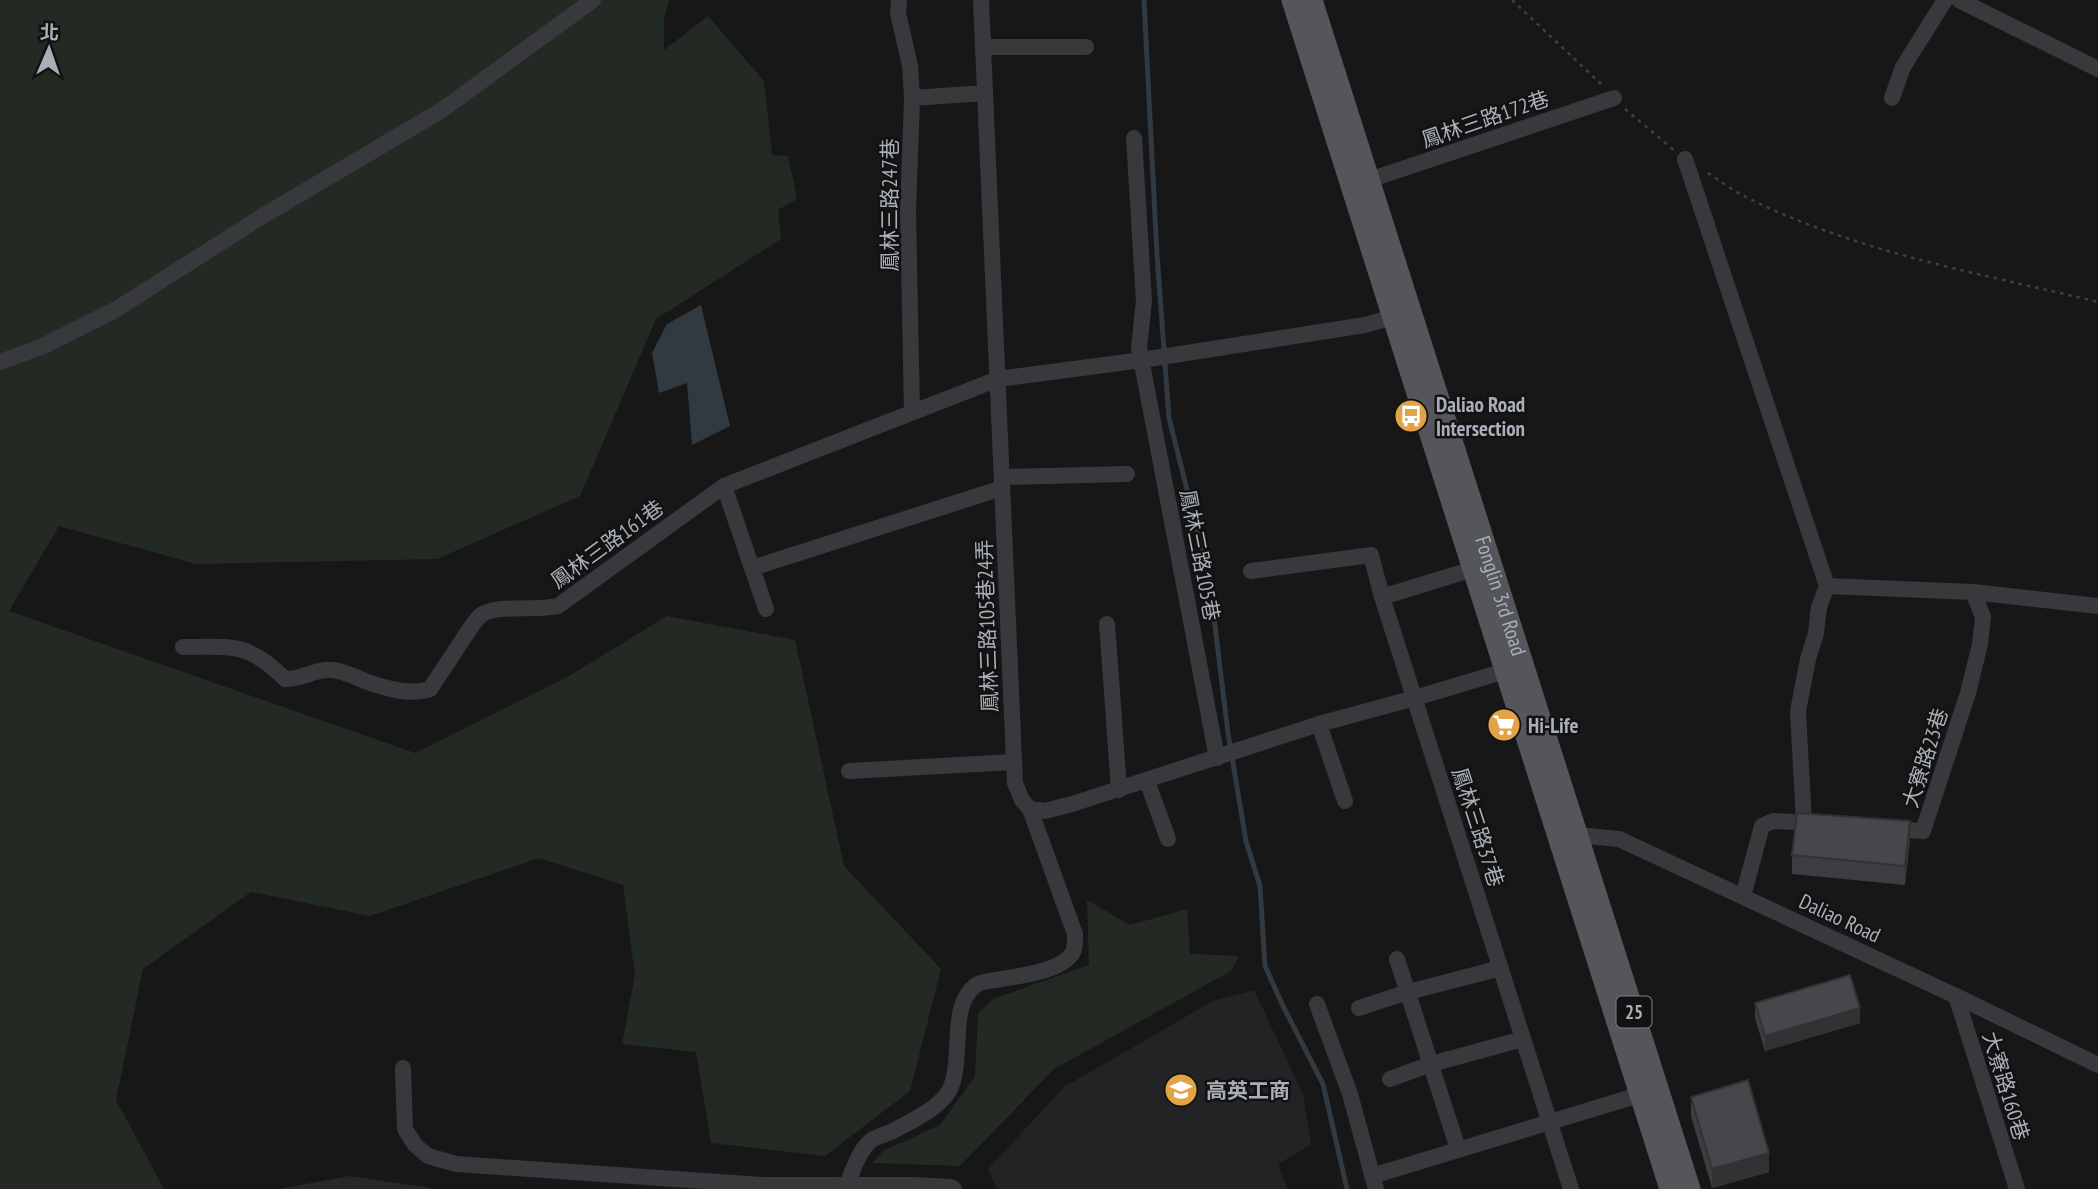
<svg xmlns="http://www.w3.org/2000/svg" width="2098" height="1189" font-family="'PT Sans Narrow','Noto Sans TC',sans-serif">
	<rect width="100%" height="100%" fill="#171718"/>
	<!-- built -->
	<path fill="#232325" d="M1254 990 1303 1094 1311 1145 1278 1164 1288 1189H997L988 1169 1064 1087 1213 1001Z"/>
	<!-- green -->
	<g fill="#232a24">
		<path d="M0 0H669L664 19V50L708 16 764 81 772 155 788 156 797 199 778 210 781 239 656 319 580 496 437 559 196 564 59 526 9 611 415 753 569 676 667 616 795 640 844 866 941 969 910 1091 825 1156 711 1143 696 1052 622 1044 635 975 623 885 539 858 370 916 251 892 143 969 116 1100 164 1189H0V370L20 360 0 364Z"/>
		<path d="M1087 900 1130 925 1187 909 1190 954 1239 956 1231 971 1054 1069 960 1166 873 1163 883 1151 940 1125 975 1076 978 1013 993 999 1089 965Z"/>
		<path d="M349 1176 431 1188V1189H279Z"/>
	</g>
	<!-- water -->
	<path fill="#313a40" d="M701 305 730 426 692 445 687 383 659 393 652 353 667 324Z"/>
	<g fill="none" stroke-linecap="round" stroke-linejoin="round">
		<!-- stream -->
		<path stroke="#313a40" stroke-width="5" d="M1144 0 1157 255 1169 418 1209 577 1228 733 1246 841 1260 886 1265 966 1283 1006 1323 1084 1347 1189"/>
		<!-- path -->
		<g stroke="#3e4044" stroke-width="2.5" stroke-dasharray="3.5 5" stroke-linecap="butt">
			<path d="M1512 0 1601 84"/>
			<path d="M1625 109 1674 150"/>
			<path d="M1708 173C1720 181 1732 190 1744 196 1854 252 1979 273 2098 302"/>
		</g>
		<!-- minor -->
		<g stroke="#38393d" stroke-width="16">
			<path d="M899 0 898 13 910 66 912 98 908 211 912 412"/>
			<path d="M1959 0 2098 69"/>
			<path d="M983 47H1086"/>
			<path d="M912 98 985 93"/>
			<path d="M1892 98 1903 67 1945 0"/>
			<path d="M1134 138 1144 301 1139 348 1217 758"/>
			<path d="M1685 159 1827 586 1973 592 2098 606"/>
			<path d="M1369 180 1614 98"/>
			<path d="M0 362 41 347 115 310 261 217 442 110 593 0"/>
			<path d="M1002 477 1127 474"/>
			<path d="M724 486 766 609"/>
			<path d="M752 568 1002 488"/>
			<path d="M1251 571 1371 555 1382 597 1571 1189"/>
			<path d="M1382 597 1473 569"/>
			<path d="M1107 624 1119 790"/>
			<path d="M183 647C232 647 248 642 285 679 302 680 316 668 333 670 344 671 355 677 365 681 384 688 410 696 430 689L473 624C476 621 478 617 481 615 496 604 537 611 558 606L724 486 998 379 1142 360 1365 325 1403 314"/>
			<path d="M1319 724 1345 801"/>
			<path d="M849 771 1014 762"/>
			<path d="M1147 781 1168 839"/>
			<path d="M1030 809 1045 811 1072 804 1319 724 1415 698 1515 668"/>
			<path d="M1804 823 1798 711 1808 659 1816 633 1819 607 1827 586"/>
			<path d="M1888 829 1923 831 1968 693 1980 644 1983 617 1973 592"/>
			<path d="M1568 837 1577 835 1619 839 1956 996 2098 1065"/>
			<path d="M1743 896 1762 826 1773 821 1817 823"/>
			<path d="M1397 959 1458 1149"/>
			<path d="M1956 996 2017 1189"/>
			<path d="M1317 1004 1350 1094 1376 1189"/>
			<path d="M1359 1008 1408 992 1501 968"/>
			<path d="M403 1068 405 1129 415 1145 428 1156 456 1164 762 1185H913L951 1187 954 1189"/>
			<path d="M1390 1079 1431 1064 1523 1039"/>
			<path d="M1372 1176 1639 1095"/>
			<path d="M847 1185C853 1170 859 1149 873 1139 879 1136 887 1134 893 1131 911 1121 938 1109 949 1091 965 1062 947 1006 976 985 982 981 990 981 996 980 1017 976 1065 972 1074 950 1075 946 1075 939 1075 934L1030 809 1022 800 1015 783 981 0"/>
		</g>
		<!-- major -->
		<g stroke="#54565c" stroke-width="21">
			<path d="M1292 0 1670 1189"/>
			<path id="s1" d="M1312 0 1690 1189"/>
		</g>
	</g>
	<!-- wall -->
	<g fill="#3c3d40">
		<path d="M1910 841 1905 885 1792 874V855Z"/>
		<path d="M1755 1003 1860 1023 1765 1051 1755 1018Z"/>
		<path d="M1691 1097 1769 1172 1712 1188 1691 1116Z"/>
	</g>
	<!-- shaded-wall -->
	<g fill="#313234">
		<path d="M1910 821V841L1905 885V866Z"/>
		<path d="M1860 1008V1023L1765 1051V1036Z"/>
		<path d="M1769 1153V1172L1712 1188V1169Z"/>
	</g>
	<!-- building -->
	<g fill="#46474b" stroke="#313234" stroke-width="2">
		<path d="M1797 813 1910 821 1905 866 1792 855Z"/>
		<path d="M1850 975 1860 1008 1765 1036 1755 1003Z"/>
		<path d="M1748 1080 1769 1153 1712 1169 1691 1097Z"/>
	</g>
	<!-- icons -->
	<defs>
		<symbol id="bus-disc" viewBox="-11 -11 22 22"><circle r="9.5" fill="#e1a346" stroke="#121213"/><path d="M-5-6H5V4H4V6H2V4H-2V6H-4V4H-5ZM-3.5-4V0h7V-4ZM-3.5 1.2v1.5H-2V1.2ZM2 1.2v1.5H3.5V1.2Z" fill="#fff"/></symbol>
		<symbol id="supermarket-disc" viewBox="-11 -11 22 22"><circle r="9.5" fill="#e1a346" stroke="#121213"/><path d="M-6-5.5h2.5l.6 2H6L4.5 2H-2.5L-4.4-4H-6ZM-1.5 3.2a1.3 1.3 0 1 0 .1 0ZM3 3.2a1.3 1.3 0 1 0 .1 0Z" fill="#fff"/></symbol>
		<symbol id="school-disc" viewBox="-11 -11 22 22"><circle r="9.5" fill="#e1a346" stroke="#121213"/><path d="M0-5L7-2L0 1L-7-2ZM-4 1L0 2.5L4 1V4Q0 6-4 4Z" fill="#fff"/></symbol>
	</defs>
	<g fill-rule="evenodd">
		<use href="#bus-disc" x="1392" y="397" width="38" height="38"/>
		<use href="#supermarket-disc" x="1485" y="706" width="38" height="38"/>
		<use href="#school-disc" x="1162" y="1071" width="38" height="38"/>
	</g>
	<g text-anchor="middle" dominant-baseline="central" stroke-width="5" stroke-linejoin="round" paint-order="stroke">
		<!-- shield labels -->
		<rect fill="#121213" stroke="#7c8086" stroke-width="2" x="1616.5" y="996.5" width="35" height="31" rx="5"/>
		<g font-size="19" font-weight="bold" fill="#aaafb7">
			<text x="1634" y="1012">25</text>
		</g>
		<!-- street labels -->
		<g font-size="21" fill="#aaafb7" stroke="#121213">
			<text transform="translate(1485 119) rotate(-19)">鳳林三路172巷</text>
			<text transform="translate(889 205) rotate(-90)">鳳林三路247巷</text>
			<text transform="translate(607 544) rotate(-36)">鳳林三路161巷</text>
			<text transform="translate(1200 555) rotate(79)">鳳林三路105巷</text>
			<text stroke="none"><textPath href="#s1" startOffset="625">Fonglin 3rd Road</textPath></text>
			<text transform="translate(987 626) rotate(-92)">鳳林三路105巷24弄</text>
			<text transform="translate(1925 758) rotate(-72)">大寮路23巷</text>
			<text transform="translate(1478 827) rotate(72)">鳳林三路37巷</text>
			<text transform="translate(1840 918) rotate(25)">Daliao Road</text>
			<text transform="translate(2006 1086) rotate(73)">大寮路160巷</text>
		</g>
		<!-- poi labels -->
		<g font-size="21" font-weight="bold" fill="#aaafb7" stroke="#121213" text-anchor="start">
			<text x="1436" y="404">Daliao Road<tspan x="1436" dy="24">Intersection</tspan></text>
			<text x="1528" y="725">Hi-Life</text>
			<text x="1206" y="1090">高英工商</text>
		</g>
	</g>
	<!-- north arrow -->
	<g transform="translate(49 49) rotate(2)" stroke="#121213" stroke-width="5" paint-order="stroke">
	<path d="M0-5L12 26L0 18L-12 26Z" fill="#aaafb7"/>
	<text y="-10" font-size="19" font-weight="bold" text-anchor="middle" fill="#aaafb7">北</text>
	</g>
</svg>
